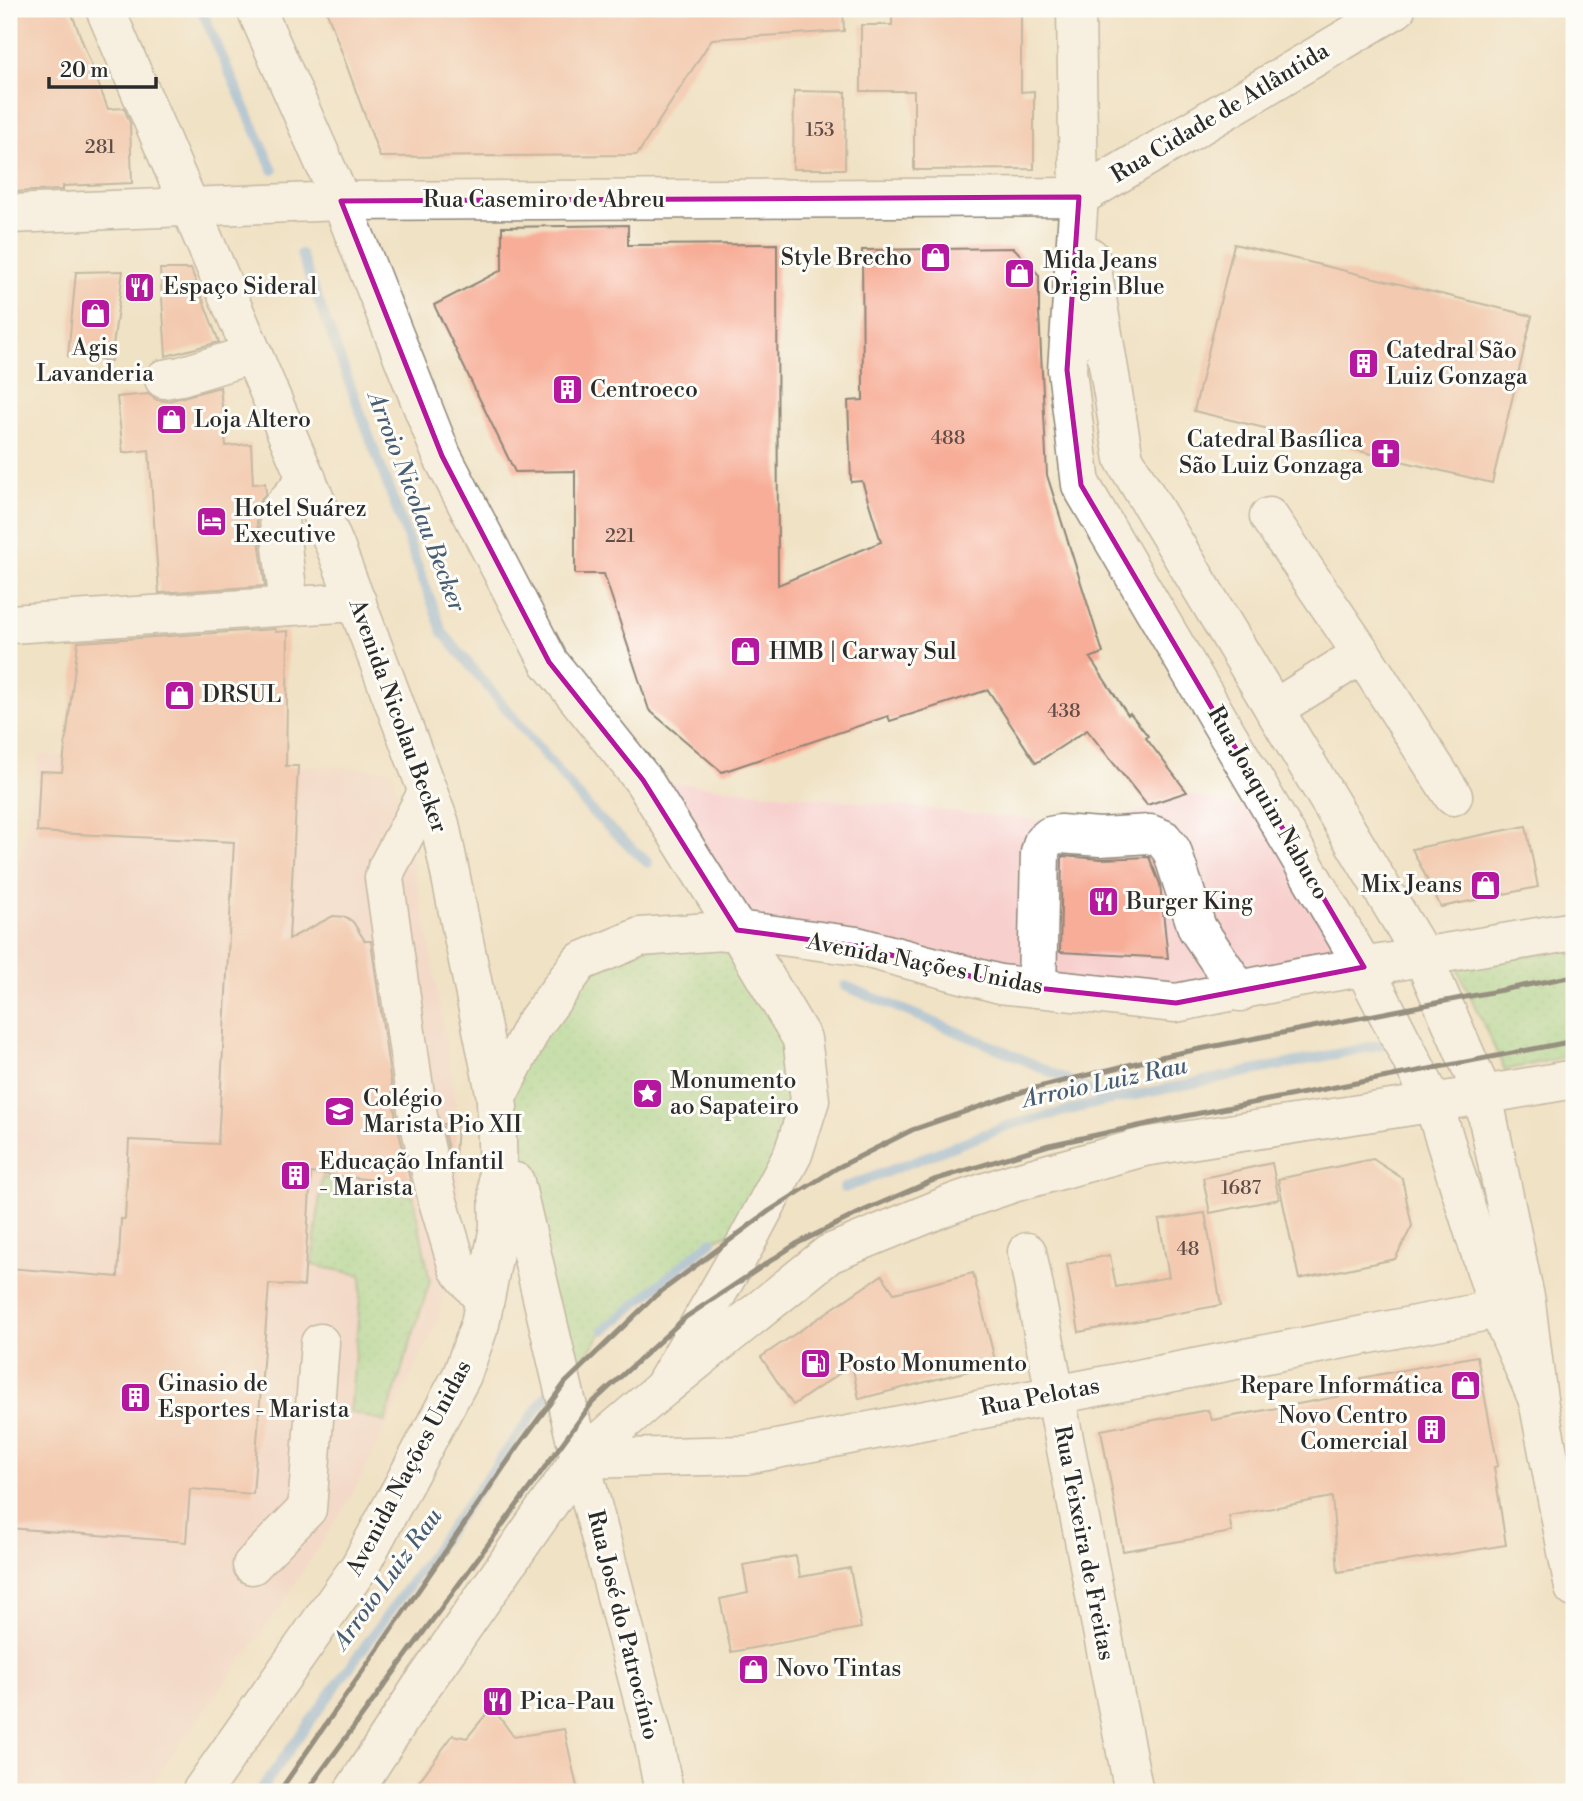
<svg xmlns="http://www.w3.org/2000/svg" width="1583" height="1801" font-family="'Libre Bodoni',serif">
	<defs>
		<pattern id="grass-dots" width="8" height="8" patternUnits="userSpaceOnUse" patternTransform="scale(1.75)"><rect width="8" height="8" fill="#99da90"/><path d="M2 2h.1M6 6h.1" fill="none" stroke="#84bb7c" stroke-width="1.8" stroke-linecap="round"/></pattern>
	</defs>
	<rect width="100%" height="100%" fill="#fdfcf7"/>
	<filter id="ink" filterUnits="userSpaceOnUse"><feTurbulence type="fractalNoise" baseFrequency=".0143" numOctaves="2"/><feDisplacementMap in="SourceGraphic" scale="14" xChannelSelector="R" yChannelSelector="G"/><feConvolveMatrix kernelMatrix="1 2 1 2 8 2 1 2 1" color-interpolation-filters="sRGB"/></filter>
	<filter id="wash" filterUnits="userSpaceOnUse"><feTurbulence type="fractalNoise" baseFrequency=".00686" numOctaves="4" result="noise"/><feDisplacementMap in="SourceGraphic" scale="28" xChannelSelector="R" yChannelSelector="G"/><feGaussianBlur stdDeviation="1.57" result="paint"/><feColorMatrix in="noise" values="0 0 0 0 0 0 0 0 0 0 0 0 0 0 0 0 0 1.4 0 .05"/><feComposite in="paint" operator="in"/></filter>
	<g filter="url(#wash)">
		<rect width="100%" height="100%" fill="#f0e2c5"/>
		<!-- built -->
		<g fill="#f7d0cd">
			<path d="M39 755 392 770 428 934 457 1113 460 1226 437 1323 349 1501 278 1610 144 1792H9V928Z"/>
			<path d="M643 780 1093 826 1188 794 1274 815 1357 958 1176 1003 737 930Z"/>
		</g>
		<!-- grass -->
		<g fill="url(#grass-dots)" stroke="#62825e" stroke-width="2">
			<path d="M737 930 810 1100 757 1221 712 1241 604 1330 560 1390 496 1099 580 962Z"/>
			<path d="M1574 948V1055L1505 1070 1457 968Z"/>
			<path d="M322 1177 413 1196 430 1281 385 1422 350 1412 362 1275 312 1265Z"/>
		</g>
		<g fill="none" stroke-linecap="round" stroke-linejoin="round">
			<!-- stream -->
			<g stroke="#72a9e1" stroke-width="10">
				<path d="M201 9 273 170"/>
				<path d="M301 254 443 633 592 812 648 863"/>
				<path d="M845 986 1009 1053 1111 1100"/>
				<path d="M844 1188 1009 1125 1111 1100 1384 1044"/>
				<path d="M604 1330 712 1241"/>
				<path d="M259 1792 550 1391"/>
			</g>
		</g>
		<g id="blocks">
			<!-- building -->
			<g fill="#f7ad97">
				<path d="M9 9H70L108 109 124 108 130 123 132 183 63 186V190L9 192Z"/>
				<path d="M326 9H843L844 31 712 39 637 155 380 157Z"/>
				<path d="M892 9H1018V15H1021V92L1034 91V169L914 170V91H861V25H892Z"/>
				<path d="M794 91 846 92 845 169H793Z"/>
				<path d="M628 225V245L777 244 778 585 881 542 862 481 851 482 848 401 863 400 862 250 1014 248 1039 275V312L1047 475 1103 653 1090 658 1128 715 1130 713 1148 736 1146 738 1187 792 1147 805 1087 730 1036 763 988 690 890 721 888 716 722 772 649 710 604 574H575V471L515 472 434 305 502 270V227Z"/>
				<path d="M1234 244 1532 316 1492 483 1194 411Z"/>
				<path d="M160 269H191L219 342 166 356Z"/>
				<path d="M123 271 111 361 68 356 76 272Z"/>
				<path d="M220 387 226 446 251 444 253 484 265 483 266 493 257 505 256 514 265 586 159 593 149 450 123 453 117 397 148 394 157 400 168 401Z"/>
				<path d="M275 629 276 632 288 631 286 766H298L289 939 333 916 346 917 353 922 365 941H371L396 1119 411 1184 311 1173 304 1286 269 1284 253 1494 190 1489 186 1542 9 1528V1268L118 1277 121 1219H125L129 1140 218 1144 234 842 37 832 40 771 62 772 78 642Z"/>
				<path d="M1526 826 1538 887 1441 907 1412 849Z"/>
				<path d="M1062 856 1101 859 1149 857 1160 884 1168 958 1060 952Z"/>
				<path d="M442 1124H457L454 1174Z"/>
				<path d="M1373 1159 1402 1178 1412 1226 1395 1259 1299 1279 1278 1179Z"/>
				<path d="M1272 1163 1279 1199 1210 1213 1203 1178Z"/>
				<path d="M1205 1213 1221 1305 1079 1332 1067 1264 1110 1255 1116 1287 1169 1277 1159 1220Z"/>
				<path d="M973 1273 996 1364 859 1399 852 1365 793 1405 761 1357 882 1275 894 1293Z"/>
				<path d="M1477 1356 1498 1466 1494 1467 1506 1545 1338 1572 1332 1497 1229 1516 1232 1532 1123 1551 1101 1430 1208 1410 1212 1420 1363 1392 1361 1378Z"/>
				<path d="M796 1556 800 1577 850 1568 861 1628 731 1652 720 1599 748 1593 743 1565Z"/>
				<path d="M492 1707 514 1737 564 1729 577 1787 550 1792H411L453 1735 467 1738Z"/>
			</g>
		</g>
	</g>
	<g filter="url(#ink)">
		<use href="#blocks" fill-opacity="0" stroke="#8e8678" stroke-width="2"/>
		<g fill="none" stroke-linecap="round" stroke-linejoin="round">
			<defs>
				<g id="minor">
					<path d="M1076 9 1079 197 1067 370 1081 485 1364 967 1433 1102 1498 1309 1538 1400"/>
					<path d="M1079 197 1396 9"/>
					<path d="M9 214 341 201 1079 197"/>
					<path d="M1090 257 1124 459 1423 957 1483 1095 1526 1302 1538 1400 1574 1588"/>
					<path d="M164 379 181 376 253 354"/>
					<path d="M1269 517 1362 654 1274 709"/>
					<path d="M289 606 278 512 307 479"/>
					<path d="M10 624 357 602"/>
					<path d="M1362 654 1453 796"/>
					<path d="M428 791 387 868 384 878 418 1116 437 1198 458 1268 484 1300"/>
					<path d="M1037 988 1040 853 1043 842 1050 836 1060 834 1100 837 1150 834 1163 839 1172 851 1197 928 1240 992"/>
					<path d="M1027 1252 1134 1792"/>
					<path d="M580 1459 746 1455 1498 1309"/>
					<path d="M252 1565 307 1509 320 1343"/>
				</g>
				<g id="major">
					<path d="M105 9 335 546 440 824 498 1107"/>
					<path d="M256 9 341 201 442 456 549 662 643 780 737 930 802 1039 810 1100 793 1154 746 1243 663 1388"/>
					<path d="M515 1182 580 1459 654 1741 664 1792"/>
					<path d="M201 1792 360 1566 462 1375 480 1324 499 1227 496 1099 533 1026 580 962 640 937 737 930 857 946 1000 984 1176 1003 1298 978 1574 931"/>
					<path d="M353 1792 419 1690 580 1459 663 1388 829 1254 954 1203 1013 1183 1144 1147 1483 1095 1574 1079"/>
				</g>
			</defs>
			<!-- minor casing -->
			<use href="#minor" stroke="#8e8678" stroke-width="41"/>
			<!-- major casing -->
			<use href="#major" stroke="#8e8678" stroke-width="41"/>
			<!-- minor -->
			<use href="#minor" stroke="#fff" stroke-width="38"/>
			<!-- major -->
			<use href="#major" stroke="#fff" stroke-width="38"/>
			<!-- rail -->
			<g stroke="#2b2b2b" stroke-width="5">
				<path d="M279 1792 519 1445 565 1383 655 1296 769 1211 837 1168 912 1130 1031 1089 1169 1055 1574 976"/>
				<path d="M306 1792 592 1403 686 1317 796 1244 865 1210 934 1180 1049 1145 1190 1115 1574 1041"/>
			</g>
		</g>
	</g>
	<!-- marked area -->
	<path d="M0 0H1583V1801H0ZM1079 197 1067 370 1081 485 1364 967 1176 1003 1000 984 857 946 737 930 643 780 549 662 442 456 341 201Z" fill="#f0e2c5" fill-opacity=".55" fill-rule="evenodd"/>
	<path fill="none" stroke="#b5179e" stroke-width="5" stroke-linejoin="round" d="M1079 197 1067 370 1081 485 1364 967 1176 1003 1000 984 857 946 737 930 643 780 549 662 442 456 341 201Z"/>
	<!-- icons -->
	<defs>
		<symbol id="shop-square" viewBox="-11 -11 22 22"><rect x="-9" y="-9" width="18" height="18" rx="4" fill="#b5179e" stroke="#fdfcf7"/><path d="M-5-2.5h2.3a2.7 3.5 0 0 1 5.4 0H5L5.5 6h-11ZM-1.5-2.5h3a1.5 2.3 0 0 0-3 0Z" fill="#fff"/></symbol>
		<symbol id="restaurant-square" viewBox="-11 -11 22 22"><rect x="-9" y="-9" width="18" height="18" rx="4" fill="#b5179e" stroke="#fdfcf7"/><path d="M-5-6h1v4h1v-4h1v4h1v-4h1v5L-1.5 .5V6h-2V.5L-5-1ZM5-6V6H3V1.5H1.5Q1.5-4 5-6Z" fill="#fff"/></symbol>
		<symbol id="building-square" viewBox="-11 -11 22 22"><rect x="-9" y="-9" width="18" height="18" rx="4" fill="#b5179e" stroke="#fdfcf7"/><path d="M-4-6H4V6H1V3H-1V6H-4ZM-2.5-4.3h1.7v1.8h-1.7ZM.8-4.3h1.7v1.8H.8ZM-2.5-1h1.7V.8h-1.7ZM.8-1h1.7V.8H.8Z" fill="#fff"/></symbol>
		<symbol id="church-square" viewBox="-11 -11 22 22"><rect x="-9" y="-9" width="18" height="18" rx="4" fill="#b5179e" stroke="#fdfcf7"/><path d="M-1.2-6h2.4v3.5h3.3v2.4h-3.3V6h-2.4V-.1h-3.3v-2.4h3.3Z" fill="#fff"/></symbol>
		<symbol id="hotel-square" viewBox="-11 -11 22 22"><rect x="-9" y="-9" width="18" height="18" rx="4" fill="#b5179e" stroke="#fdfcf7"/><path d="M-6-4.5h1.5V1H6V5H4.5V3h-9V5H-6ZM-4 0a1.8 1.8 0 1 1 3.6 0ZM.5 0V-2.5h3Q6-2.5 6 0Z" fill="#fff"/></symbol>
		<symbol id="sight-square" viewBox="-11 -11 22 22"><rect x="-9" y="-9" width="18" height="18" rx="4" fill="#b5179e" stroke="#fdfcf7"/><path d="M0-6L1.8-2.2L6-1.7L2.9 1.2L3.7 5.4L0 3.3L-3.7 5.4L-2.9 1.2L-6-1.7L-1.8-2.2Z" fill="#fff"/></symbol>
		<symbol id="school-square" viewBox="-11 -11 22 22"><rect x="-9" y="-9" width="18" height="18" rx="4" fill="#b5179e" stroke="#fdfcf7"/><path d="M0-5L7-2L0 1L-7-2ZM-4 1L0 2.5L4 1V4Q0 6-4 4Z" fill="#fff"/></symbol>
		<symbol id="fuel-square" viewBox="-11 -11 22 22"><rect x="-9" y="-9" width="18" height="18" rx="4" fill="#b5179e" stroke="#fdfcf7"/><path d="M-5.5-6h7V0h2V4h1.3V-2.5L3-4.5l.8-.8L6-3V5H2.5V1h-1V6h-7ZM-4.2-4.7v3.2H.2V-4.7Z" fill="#fff"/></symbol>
	</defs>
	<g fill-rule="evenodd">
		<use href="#shop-square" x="918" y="240" width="35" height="35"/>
		<use href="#shop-square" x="1002" y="256" width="35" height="35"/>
		<use href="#restaurant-square" x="122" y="270" width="35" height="35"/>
		<use href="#shop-square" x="78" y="296" width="35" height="35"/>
		<use href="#building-square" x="1346" y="346" width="35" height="35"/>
		<use href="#building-square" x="550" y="372" width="35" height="35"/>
		<use href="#shop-square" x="154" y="402" width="35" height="35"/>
		<use href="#church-square" x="1368" y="436" width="35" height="35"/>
		<use href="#hotel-square" x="194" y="504" width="35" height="35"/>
		<use href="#shop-square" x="728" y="634" width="35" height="35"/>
		<use href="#shop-square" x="162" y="678" width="35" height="35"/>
		<use href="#shop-square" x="1468" y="868" width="35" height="35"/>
		<use href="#restaurant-square" x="1086" y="884" width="35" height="35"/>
		<use href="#sight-square" x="630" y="1076" width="35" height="35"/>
		<use href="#school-square" x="322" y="1094" width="35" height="35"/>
		<use href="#building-square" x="278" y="1158" width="35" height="35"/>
		<use href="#fuel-square" x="798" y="1346" width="35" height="35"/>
		<use href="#shop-square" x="1448" y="1368" width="35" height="35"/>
		<use href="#building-square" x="118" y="1380" width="35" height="35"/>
		<use href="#building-square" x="1414" y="1412" width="35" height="35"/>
		<use href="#shop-square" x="736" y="1652" width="35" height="35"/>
		<use href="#restaurant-square" x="480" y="1684" width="35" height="35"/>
	</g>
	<g text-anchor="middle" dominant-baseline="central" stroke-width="6" stroke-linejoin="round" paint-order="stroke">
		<!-- number labels -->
		<g font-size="19" fill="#5e4c46">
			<text x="820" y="130">153</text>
			<text x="100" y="147">281</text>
			<text x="948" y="438">488</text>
			<text x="620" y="536">221</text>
			<text x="1064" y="711">438</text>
			<text x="1241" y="1188">1687</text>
			<text x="1188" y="1249">48</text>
		</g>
		<!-- street labels -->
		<g font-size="23" fill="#2b2b2b" stroke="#fdfcf7">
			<text transform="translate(1220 113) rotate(-31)">Rua Cidade de Atlântida</text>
			<text x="544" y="200">Rua Casemiro de Abreu</text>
			<text transform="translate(398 716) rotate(70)">Avenida Nicolau Becker</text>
			<text transform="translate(1268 803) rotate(60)">Rua Joaquim Nabuco</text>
			<text transform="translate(925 964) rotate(11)">Avenida Nações Unidas</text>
			<text transform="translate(1040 1397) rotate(-11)">Rua Pelotas</text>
			<text transform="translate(409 1468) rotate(-62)">Avenida Nações Unidas</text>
			<text transform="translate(1084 1543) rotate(79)">Rua Teixeira de Freitas</text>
			<text transform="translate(623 1625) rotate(76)">Rua José do Patrocínio</text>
		</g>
		<!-- poi labels -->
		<g font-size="23" fill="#2b2b2b" stroke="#fdfcf7" text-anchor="start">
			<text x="912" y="258" text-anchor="end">Style Brecho</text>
			<text x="1043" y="261">Mida Jeans<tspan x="1043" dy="26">Origin Blue</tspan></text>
			<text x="163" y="287">Espaço Sideral</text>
			<text x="95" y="348" text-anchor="middle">Agis<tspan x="95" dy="26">Lavanderia</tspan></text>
			<text x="1386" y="351">Catedral São<tspan x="1386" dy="26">Luiz Gonzaga</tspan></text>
			<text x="590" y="390">Centroeco</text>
			<text x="194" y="420">Loja Altero</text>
			<text x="1363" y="440" text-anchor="end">Catedral Basílica<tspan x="1363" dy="26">São Luiz Gonzaga</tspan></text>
			<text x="234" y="509">Hotel Suárez<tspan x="234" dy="26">Executive</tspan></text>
			<text x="769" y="652">HMB | Carway Sul</text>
			<text x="202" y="695">DRSUL</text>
			<text x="1462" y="885" text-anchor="end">Mix Jeans</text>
			<text x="1126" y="902">Burger King</text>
			<text x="670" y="1081">Monumento<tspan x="670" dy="26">ao Sapateiro</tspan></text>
			<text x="363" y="1099">Colégio<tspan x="363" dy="26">Marista Pio XII</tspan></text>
			<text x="319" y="1162">Educação Infantil<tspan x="319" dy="26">- Marista</tspan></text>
			<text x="838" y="1364">Posto Monumento</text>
			<text x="158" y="1384">Ginasio de<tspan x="158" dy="26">Esportes - Marista</tspan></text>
			<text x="1443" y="1386" text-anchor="end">Repare Informática</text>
			<text x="1408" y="1416" text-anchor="end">Novo Centro<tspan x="1408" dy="26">Comercial</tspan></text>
			<text x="776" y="1669">Novo Tintas</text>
			<text x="520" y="1702">Pica-Pau</text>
		</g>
		<!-- water labels -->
		<g font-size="24" font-style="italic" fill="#475d74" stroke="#fdfcf7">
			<text transform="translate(416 502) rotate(69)">Arroio Nicolau Becker</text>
			<text transform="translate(1105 1083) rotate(-12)">Arroio Luiz Rau</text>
			<text transform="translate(388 1579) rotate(-54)">Arroio Luiz Rau</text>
		</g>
	</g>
	<!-- margin -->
	<rect width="1583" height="1801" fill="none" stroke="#fdfcf7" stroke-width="35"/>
	<!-- scale -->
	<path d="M49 77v10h107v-10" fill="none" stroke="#2b2b2b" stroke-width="3.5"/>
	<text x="60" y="77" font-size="21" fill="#2b2b2b" stroke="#fdfcf7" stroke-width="5" paint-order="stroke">20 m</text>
</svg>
